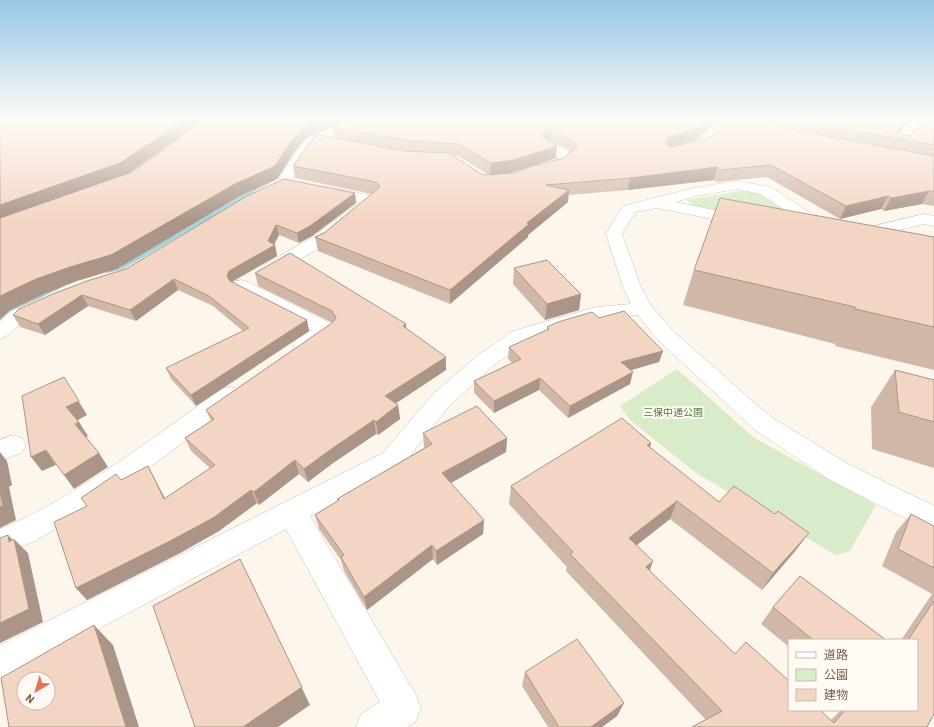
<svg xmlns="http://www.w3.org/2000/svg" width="934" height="727" font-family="Barlow,'Noto Sans JP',sans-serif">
	<rect width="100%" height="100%" fill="#fdf6ec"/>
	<!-- green -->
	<g fill="#d8ecc9">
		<path d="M746 190 763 193 793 214 781 223 692 206 687 200Z"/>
		<path d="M677 369 753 437 876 505 850 551 836 555 696 473 630 420 620 406Z"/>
	</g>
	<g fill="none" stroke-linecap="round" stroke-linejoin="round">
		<!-- stream -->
		<g fill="#a5d3da" fill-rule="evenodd">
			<path d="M326 129 329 131 328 132 303 140 300 144 295 143 299 138Z"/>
			<path d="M275 176 278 178 277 179 123 269 108 273 104 271 117 265Z"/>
			<path d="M58 284H61L65 286 20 308 0 322V315L14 304Z"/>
		</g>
		<defs>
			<g id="minor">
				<path d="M359 119H377L375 122 319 143 307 157 289 185 265 197 260 199 255 197 252 194 255 191 279 179 296 152 309 137Z"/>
				<path d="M723 119H737C727 133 698 156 679 152L677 149 679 146 698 140Z"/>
				<path d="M913 119 934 120V128L920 126 904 146H894L893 143 894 140Z"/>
				<path d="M549 142 567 151 574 159C567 169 548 175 536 172L534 169 536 166 552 163 559 158 542 146 544 143Z"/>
				<path d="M737 181 771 187 813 215 829 232 827 236 821 237 815 236 801 221 761 194 737 189 696 196 675 202 748 217 750 220 748 223 742 225 657 208 635 212 622 234 641 287 652 307 671 329 751 400 773 418 848 464 934 506V531L924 528 830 480 755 430 657 339 638 315 598 319 527 341 493 366 449 406 401 467 310 516 416 695 421 708 416 721 407 727H356L361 714 380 702 286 529 12 675 0 680V645L383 453 433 394 477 356 513 331 596 307 631 304 623 287 606 234 623 206 694 188Z"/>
				<path d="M326 186 377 197 380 200 325 245 274 274 268 275 262 274 259 270 262 266 313 237 360 202 321 193 319 190 321 187Z"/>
				<path d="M924 214 934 216V226L924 224 855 241 849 240 847 236 849 232Z"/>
				<path d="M241 280 248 282 334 325 337 330C329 342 310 354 296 350L293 345 296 340 312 330 234 290 232 286 234 282Z"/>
				<path d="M41 298 48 300 51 304C45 312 34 314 26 319 16 325 12 335 0 339V321L11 311Z"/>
				<path d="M230 387 238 389 242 395 238 401 108 499 35 541 0 556V529C81 495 150 439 222 389Z"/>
				<path d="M13 435 22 438 26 445 22 452 0 461V440Z"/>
			</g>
		</defs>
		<!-- minor casing -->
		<use href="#minor" stroke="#d1beb0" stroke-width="1"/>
		<!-- minor -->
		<use href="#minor" fill="#fff" fill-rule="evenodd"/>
	</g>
	<!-- wall -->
	<g fill="#d1b7a8" fill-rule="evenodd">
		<path d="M355 119H720L697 139 673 147 712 136 731 119H911L898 134 899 136 911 135 934 119V206L922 204 884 211 881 209 840 219 767 177 716 182 714 180 628 190 568 195V202L528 235V237L450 304 318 251 315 237 324 233 372 194 295 178 293 166 334 138 333 127ZM550 141 568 150 570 153 563 158 514 173 502 174 513 172 556 158ZM452 155 458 156 489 175 481 174Z"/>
		<path d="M355 193 356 203 312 236 299 243 279 235 274 245H275L277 256 232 282 307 320 309 331 196 406 171 379 166 368 243 331 213 306 178 290 136 321 88 306 45 335 20 327 13 315 126 269Z"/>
		<path d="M934 237V370L835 346V344L683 305 694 270Z"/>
		<path d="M514 268 581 294 579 310 545 320 513 284Z"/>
		<path d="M255 273 407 329 446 370 395 404 398 405 400 419 378 435 376 434 333 463 308 482 299 474 259 505 257 503 219 531 180 553 87 600 76 588 121 480 148 466 165 498 210 468 191 451 185 438 211 421 206 410 333 323 258 286Z"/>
		<path d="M599 318 663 351 659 362 631 370 630 384 568 418 539 390 494 413 474 393V381L512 363 508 359 509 347 547 330V327Z"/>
		<path d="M895 370 934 380V468L872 449 871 407Z"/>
		<path d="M423 433 507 438 506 452 450 483 484 520 483 534 437 565 433 559 367 610 344 571 341 560 319 529 315 515 338 501 337 499 424 448Z"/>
		<path d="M651 443 650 448 719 502 796 550 762 590 670 519 636 545 653 561 650 571 735 654 831 720 841 710H917V640H901L932 594 882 566 896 532 911 514 934 526V714L927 727 706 720 566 571 567 567 509 504 511 486Z"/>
		<path d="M773 607 886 640H789V647L761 624Z"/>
		<path d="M525 672 624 703 617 716 602 727H548L522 686Z"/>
	</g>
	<!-- shaded-wall -->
	<g fill="#aa9588">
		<path d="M186 119H205L125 176 0 220V205Z"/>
		<path d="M321 119H354L308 136 295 151 278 178 238 197 117 269 77 281 44 294 10 310 0 319V296L1 295 292 140 306 124Z"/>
		<path d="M710 119H720L697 139 665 149V142L667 138Z"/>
		<path d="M906 119H911L893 139 898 128Z"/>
		<path d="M551 129 550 141 542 136 545 130Z"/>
		<path d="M557 146 556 158 513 172 490 176 491 163Z"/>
		<path d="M717 167 714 180 628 190 630 178Z"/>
		<path d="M569 190 568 202 528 235V237L450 304V290L527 223Z"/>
		<path d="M929 191 922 204 884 211 891 198Z"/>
		<path d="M355 193 356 203 312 236 299 243 297 233Z"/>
		<path d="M888 196 881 209 840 219 846 206Z"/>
		<path d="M276 225 279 235 273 246 275 245 277 256 233 281 231 287 227 276 229 271 268 241Z"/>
		<path d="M174 279 178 290 136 321 130 310Z"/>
		<path d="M581 294 579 310 545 320 547 304Z"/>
		<path d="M82 295 88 306 45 335 38 324Z"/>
		<path d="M307 320 309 331 196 406 191 395Z"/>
		<path d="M406 324 407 337 403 326Z"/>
		<path d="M663 351 659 362 618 374 621 362Z"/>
		<path d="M446 357V370L387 409 385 396Z"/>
		<path d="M633 372 630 384 568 418 570 406Z"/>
		<path d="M540 378 539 390 494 413V401Z"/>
		<path d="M73 392 87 415 76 421 66 407Z"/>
		<path d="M398 405 400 419 378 435 376 422Z"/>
		<path d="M374 420 376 434 333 463 308 482 304 469 330 450Z"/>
		<path d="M79 422 88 436 85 438 75 424Z"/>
		<path d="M507 438 506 452 442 488V473Z"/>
		<path d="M651 443 646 461 647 445Z"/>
		<path d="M46 450 56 465 42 471 31 457Z"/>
		<path d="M0 452 7 461 12 485 9 487 16 520 0 528Z"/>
		<path d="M99 453 108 467 74 489 64 475Z"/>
		<path d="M295 460 299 474 259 505 254 492Z"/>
		<path d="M148 466 155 480 172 512 164 499Z"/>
		<path d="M251 490 257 503 219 531 180 553 87 600 76 588Z"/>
		<path d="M677 501 670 519 623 556 629 538Z"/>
		<path d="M484 520 483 534 437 565 436 551Z"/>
		<path d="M809 533 796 550 762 590 773 573Z"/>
		<path d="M8 535 15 542 14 539 28 553 43 622 0 643V623L9 542Z"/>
		<path d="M432 545 433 559 367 610 364 597Z"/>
		<path d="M653 561 646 578V567Z"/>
		<path d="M250 579 310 705 278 727H243Z"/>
		<path d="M94 625 113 645 139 727H126Z"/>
		<path d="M624 703 617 716 602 727H591Z"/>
	</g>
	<!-- building -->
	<g fill="#f3d5c3" stroke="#aa9588" fill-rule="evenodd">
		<path d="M0 119H186L120 163 0 205Z"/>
		<path d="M206 119H321L306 124 292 140 275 166 235 184 111 255 70 267 36 279 0 296V218L132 172Z"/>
		<path d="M355 119H710L700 127 667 138 665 142 668 146 674 147 712 136 731 119H757L798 131 934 156V192L929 191 891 198 888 196 846 206 771 165 720 170 717 167 630 178 546 185 569 190 527 223 529 224 450 290 315 237 324 233 380 187 377 183 371 181 293 166 316 134 403 151 449 153 481 174 487 175 514 173 529 167 563 158 576 148 577 146 569 138 551 129 545 130 542 136 557 146 514 160 491 163 458 144 403 140 333 127Z"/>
		<path d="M793 119H906L898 128 897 132 899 136 911 135 924 119H934V145L801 121Z"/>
		<path d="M284 179 355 193 310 226 297 233 276 225 268 241 275 245 229 271 227 276 230 281 307 320 191 395 166 368 249 328 209 296 174 279 130 310 82 295 38 324 13 315 19 309 53 294 87 281 126 269 247 196Z"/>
		<path d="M720 198 934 237V327L855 309V307L694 270Z"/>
		<path d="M290 253 406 324 403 326 446 357 385 396 398 405 376 422 374 420 330 450 304 469 295 460 254 492 251 490 213 518 172 540 76 588 54 522 87 506 81 498 116 474 121 480 148 466 164 499 215 465 185 438 214 419 206 410 332 323 336 318 332 311 255 273Z"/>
		<path d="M547 260 581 294 547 304 514 268Z"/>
		<path d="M624 311 663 351 621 362 633 372 570 406 540 378 494 401 474 381 521 359 509 347 549 329 547 327 558 322 592 312 599 318Z"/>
		<path d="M895 370 934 380V422L899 412Z"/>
		<path d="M64 377 79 401 66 407 79 422 75 424 99 453 64 475 46 450 31 457 22 396Z"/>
		<path d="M477 406 507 438 442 473 484 520 436 551 432 545 364 597 341 557 344 555 315 515 339 500 337 499 432 444 423 433Z"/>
		<path d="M622 418 651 443 647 445 719 502 734 486 775 514 778 511 809 533 773 573 677 501 629 538 653 561 646 567 735 654 746 642 789 681V710H820L834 723 845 710H917V640H908L934 601V714L927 727H692L722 711 570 554 573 552 511 486Z"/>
		<path d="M0 491 3 506 0 507Z"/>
		<path d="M911 514 934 526V568L898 549Z"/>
		<path d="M8 535 9 542 14 539 29 609 0 623V538Z"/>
		<path d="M240 559 302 687 243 727H195L153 606Z"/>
		<path d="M800 576 886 640H813L773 607Z"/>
		<path d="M94 625 126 727H9L1 678ZM24 679H48V703H24Z"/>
		<path d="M577 639 624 703 591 727H559L525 672Z"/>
	</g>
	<!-- sky -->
	<linearGradient id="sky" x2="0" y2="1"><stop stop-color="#97c7e8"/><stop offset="0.54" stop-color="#fefbf6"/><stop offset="1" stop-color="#fefbf6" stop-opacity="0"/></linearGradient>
	<rect width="934" height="221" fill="url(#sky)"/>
	<g text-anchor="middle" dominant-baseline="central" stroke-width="4" stroke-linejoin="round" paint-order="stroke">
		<!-- park labels -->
		<g font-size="10" fill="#537a41" stroke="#fffaf3">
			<text x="673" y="412">三保中通公園</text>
		</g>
	</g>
	<!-- legend -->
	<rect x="788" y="639" width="130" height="72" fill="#fffaf3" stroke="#cabbb1"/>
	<rect x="796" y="652" width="20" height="6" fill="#ffffff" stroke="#cabbb1"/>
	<text x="824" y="659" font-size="12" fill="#7a5c4d">道路</text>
	<rect x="796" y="669" width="20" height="12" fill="#d8ecc9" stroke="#cabbb1"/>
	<text x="824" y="679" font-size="12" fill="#7a5c4d">公園</text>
	<rect x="796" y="689" width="20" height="12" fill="#f3d5c3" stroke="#cabbb1"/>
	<text x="824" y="699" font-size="12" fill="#7a5c4d">建物</text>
	<!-- north arrow -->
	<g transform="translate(36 691) rotate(218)"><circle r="19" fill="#fffaf3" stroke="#cabbb1"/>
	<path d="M0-3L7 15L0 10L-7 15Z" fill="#e76f51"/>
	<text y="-6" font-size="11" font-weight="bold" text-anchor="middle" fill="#7a5c4d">N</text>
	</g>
</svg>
